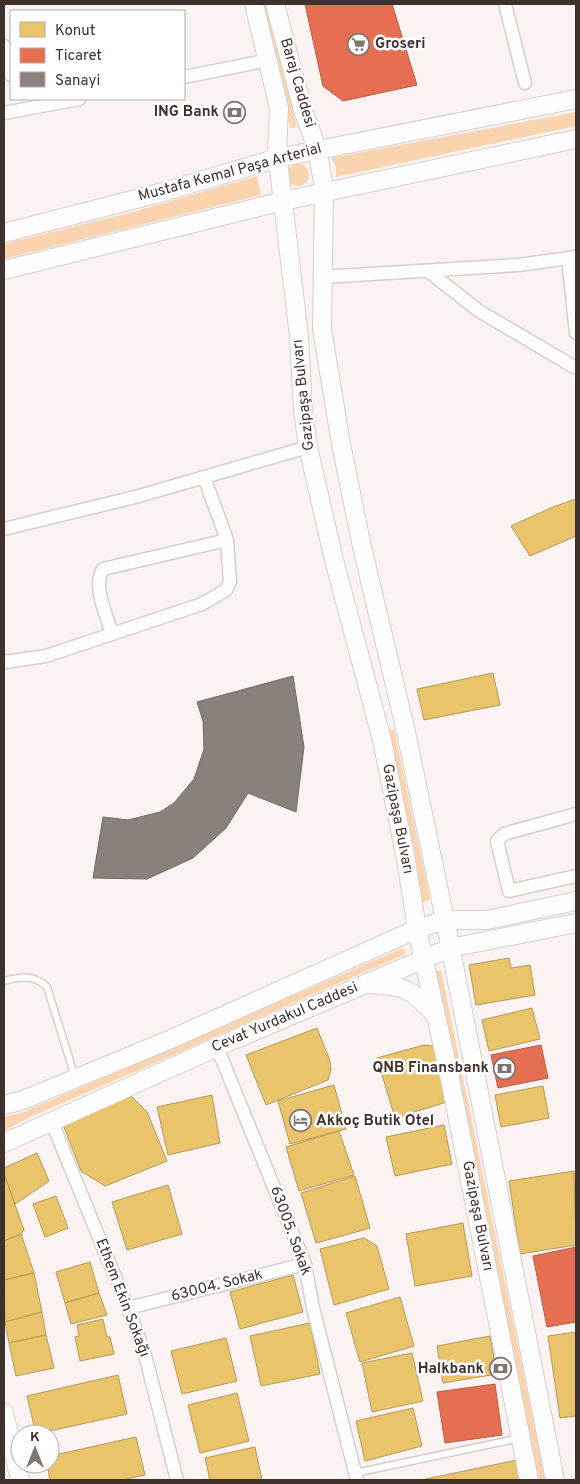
<svg xmlns="http://www.w3.org/2000/svg" width="580" height="1484" font-family="Overpass,sans-serif">
	<rect width="100%" height="100%" fill="#faf3f2"/>
	<!-- green -->
	<g fill="#fad4ae">
		<path d="M263 4H266L297 127 290 128 286 97Z"/>
		<path d="M576 112V126L336 177V167L331 158Z"/>
		<circle cx="298" cy="175" r="11"/>
		<path d="M257 176 261 195 4 259V244L133 212Z"/>
		<path d="M394 729 430 899 422 903 388 731Z"/>
		<path d="M403 948 406 954 28 1118 4 1131V1117L24 1112Z"/>
		<path d="M441 970 543 1468 545 1480H538L434 972Z"/>
	</g>
	<!-- homes -->
	<g fill="#e9c46a" stroke="#b69858">
		<path d="M576 499V536L530 556 511 526 553 507Z"/>
		<path d="M493 673 500 705 424 720 417 689Z"/>
		<path d="M509 958 511 968 530 965 535 995 476 1005 469 965Z"/>
		<path d="M532 1008 540 1039 489 1051 482 1020Z"/>
		<path d="M317 1028 330 1061 331 1070 328 1080 266 1105 246 1055Z"/>
		<path d="M424 1045 433 1046 450 1101 395 1118 377 1058Z"/>
		<path d="M334 1085 346 1129 290 1144 278 1101Z"/>
		<path d="M543 1086 549 1118 501 1127 495 1095Z"/>
		<path d="M130 1095 147 1112 167 1161 105 1186 81 1171 62 1122Z"/>
		<path d="M212 1095 220 1143 168 1155 157 1107Z"/>
		<path d="M444 1125 452 1164 395 1176 386 1137Z"/>
		<path d="M339 1131 354 1175 299 1191 286 1147Z"/>
		<path d="M37 1153 49 1181 15 1204 4 1174V1168Z"/>
		<path d="M574 1171 576 1245 520 1254 509 1181Z"/>
		<path d="M4 1174 24 1230 21 1234 4 1241Z"/>
		<path d="M355 1176 370 1228 316 1243 301 1193Z"/>
		<path d="M168 1185 182 1234 127 1250 112 1202Z"/>
		<path d="M56 1196 68 1228 45 1237 33 1204Z"/>
		<path d="M463 1223 472 1276 415 1286 406 1234Z"/>
		<path d="M21 1234 34 1273 4 1280V1241Z"/>
		<path d="M364 1238 377 1246 389 1289 334 1305 320 1249Z"/>
		<path d="M90 1262 99 1293 65 1303 56 1272Z"/>
		<path d="M34 1273 42 1312 5 1322 4 1280Z"/>
		<path d="M293 1275 303 1312 240 1329 230 1292Z"/>
		<path d="M99 1293 107 1315 71 1324 65 1303Z"/>
		<path d="M400 1297 414 1346 360 1362 346 1313Z"/>
		<path d="M42 1312 46 1335 9 1343 5 1322Z"/>
		<path d="M103 1319 107 1337H110L114 1354 80 1361 75 1337 79 1336 77 1325Z"/>
		<path d="M310 1323 320 1374 261 1386 250 1336Z"/>
		<path d="M576 1332V1416L560 1418 548 1336Z"/>
		<path d="M46 1335 54 1368 16 1376 9 1343Z"/>
		<path d="M490 1336 497 1374 443 1383 437 1346Z"/>
		<path d="M226 1338 237 1381 182 1394 171 1351Z"/>
		<path d="M412 1353 423 1401 372 1412 362 1363Z"/>
		<path d="M118 1375 127 1414 36 1434 27 1396Z"/>
		<path d="M237 1393 249 1441 200 1453 188 1405Z"/>
		<path d="M413 1408 422 1446 365 1461 356 1421Z"/>
		<path d="M136 1437 145 1475 122 1480H50L47 1464H50V1456Z"/>
		<path d="M255 1447 262 1480H210L205 1458Z"/>
		<path d="M517 1460 521 1480H421Z"/>
	</g>
	<!-- shops -->
	<g fill="#e76f51" stroke="#b45c46">
		<path d="M305 4H392L417 85 343 101 323 86Z"/>
		<path d="M541 1045 548 1078 498 1088 491 1055Z"/>
		<path d="M576 1247V1322L547 1327 533 1256Z"/>
		<path d="M495 1384 502 1435 445 1443 437 1392Z"/>
	</g>
	<!-- industry -->
	<path fill="#8a817c" stroke="#736965" d="M293 676 304 747 296 812 248 793 226 828 193 858 147 879 93 878 103 817 128 820 160 812 174 803 194 779 204 749 203 721 197 702Z"/>
	<g fill="none" stroke-linecap="round" stroke-linejoin="round">
		<defs>
			<g id="lane">
				<path d="M4 981C19 977 35 974 47 987L75 1077"/>
				<path d="M355 1473 511 1440"/>
			</g>
			<g id="street">
				<path d="M505 4 525 83"/>
				<path d="M4 46 11 75"/>
				<path d="M184 77 269 60"/>
				<path d="M4 113 79 99"/>
				<path d="M568 258 576 333"/>
				<path d="M428 271 479 311 576 368"/>
				<path d="M322 277 518 265 576 257"/>
				<path d="M4 529 139 496 308 447"/>
				<path d="M112 634C107 615 92 587 103 569L227 540"/>
				<path d="M4 662 46 656 202 604 226 590 230 582 227 540 204 477"/>
				<path d="M576 814 504 834 497 841 509 891 576 876"/>
				<path d="M217 1047 305 1264 313 1308 357 1480"/>
				<path d="M51 1120 131 1316 145 1355 177 1480"/>
				<path d="M128 1308 305 1264"/>
			</g>
			<g id="secondary">
				<path d="M254 4 279 108 277 152 299 336 303 410 308 447 334 560 382 740 406 860 417 929 450 1079 529 1480"/>
				<path d="M275 4 303 110 317 149 324 188 322 329 341 444 362 547 406 732 445 920 555 1480"/>
				<path d="M4 233 163 192 278 158 576 99"/>
				<path d="M4 270 283 201 576 139"/>
				<path d="M369 984C405 986 411 988 436 1016"/>
				<path d="M4 1105 23 1100 169 1040 417 929 445 920H487L576 901"/>
				<path d="M4 1143 217 1047 450 948 576 923"/>
				<path d="M4 1413 20 1480"/>
			</g>
		</defs>
		<!-- lane casing -->
		<use href="#lane" stroke="#d7cecc" stroke-width="9"/>
		<!-- street casing -->
		<use href="#street" stroke="#d7cecc" stroke-width="15"/>
		<!-- secondary casing -->
		<use href="#secondary" stroke="#d7cecc" stroke-width="20"/>
		<!-- lane -->
		<use href="#lane" stroke="#fefdfd" stroke-width="6"/>
		<!-- street -->
		<use href="#street" stroke="#fefdfd" stroke-width="12"/>
		<!-- secondary -->
		<use href="#secondary" stroke="#fefdfd" stroke-width="18"/>
	</g>
	<!-- icons -->
	<defs>
		<symbol id="supermarket-ring" viewBox="-11 -11 22 22"><circle r="9.5" fill="#fff" stroke="#807573" stroke-width="1.5"/><path d="M-6-5.5h2.5l.6 2H6L4.5 2H-2.5L-4.4-4H-6ZM-1.5 3.2a1.3 1.3 0 1 0 .1 0ZM3 3.2a1.3 1.3 0 1 0 .1 0Z" fill="#807573"/></symbol>
		<symbol id="bank-ring" viewBox="-11 -11 22 22"><circle r="9.5" fill="#fff" stroke="#807573" stroke-width="1.5"/><path d="M-6-4H6V4H-6ZM0-2.3a2.3 2.3 0 1 0 0 4.6a2.3 2.3 0 1 0 0-4.6Z" fill="#807573"/></symbol>
		<symbol id="hotel-ring" viewBox="-11 -11 22 22"><circle r="9.5" fill="#fff" stroke="#807573" stroke-width="1.5"/><path d="M-6-4.5h1.5V1H6V5H4.5V3h-9V5H-6ZM-4 0a1.8 1.8 0 1 1 3.6 0ZM.5 0V-2.5h3Q6-2.5 6 0Z" fill="#807573"/></symbol>
	</defs>
	<g fill-rule="evenodd">
		<use href="#supermarket-ring" x="346" y="32" width="25" height="25"/>
		<use href="#bank-ring" x="222" y="100" width="25" height="25"/>
		<use href="#bank-ring" x="492" y="1056" width="25" height="25"/>
		<use href="#hotel-ring" x="288" y="1108" width="25" height="25"/>
		<use href="#bank-ring" x="488" y="1356" width="25" height="25"/>
	</g>
	<g text-anchor="middle" dominant-baseline="central" stroke-width="5" stroke-linejoin="round" paint-order="stroke">
		<!-- poi labels -->
		<g font-size="15" font-weight="bold" fill="#3e312e" stroke="#fff" text-anchor="end">
			<text x="375" y="44" text-anchor="start">Groseri</text>
			<text x="219" y="112">ING Bank</text>
			<text x="489" y="1068">QNB Finansbank</text>
			<text x="316" y="1121" text-anchor="start">Akkoç Butik Otel</text>
			<text x="484" y="1369">Halkbank</text>
		</g>
		<!-- street labels -->
		<g font-size="15" fill="#3e312e" stroke="#fff">
			<text transform="translate(297 83) rotate(74)">Baraj Caddesi</text>
			<text transform="translate(230 173) rotate(-15)">Mustafa Kemal Paşa Arterial</text>
			<text transform="translate(304 395) rotate(-96)">Gazipaşa Bulvarı</text>
			<text transform="translate(397 819) rotate(79)">Gazipaşa Bulvarı</text>
			<text transform="translate(285 1018) rotate(-23)">Cevat Yurdakul Caddesi</text>
			<text transform="translate(477 1216) rotate(79)">Gazipaşa Bulvarı</text>
			<text transform="translate(290 1231) rotate(70)">63005. Sokak</text>
			<text transform="translate(217 1286) rotate(-14)">63004. Sokak</text>
			<text transform="translate(122 1298) rotate(69)">Ethem Ekin Sokağı</text>
		</g>
	</g>
	<!-- border -->
	<rect width="580" height="1484" fill="none" stroke="#3e312e" stroke-width="10"/>
	<!-- legend -->
	<rect x="10" y="10" width="175" height="90" fill="#ffffff" stroke="#b2adab"/>
	<rect x="20" y="22" width="25" height="15" fill="#e9c46a" stroke="#b2adab"/>
	<text x="55" y="35" font-size="15" fill="#3e312e">Konut</text>
	<rect x="20" y="48" width="25" height="15" fill="#e76f51" stroke="#b2adab"/>
	<text x="55" y="60" font-size="15" fill="#3e312e">Ticaret</text>
	<rect x="20" y="72" width="25" height="15" fill="#8a817c" stroke="#b2adab"/>
	<text x="55" y="85" font-size="15" fill="#3e312e">Sanayi</text>
	<!-- north arrow -->
	<g transform="translate(35 1449)"><circle r="24" fill="#ffffff" stroke="#b2adab"/>
	<path d="M0-4L9 19L0 12L-9 19Z" fill="#807573"/>
	<text y="-8" font-size="14" font-weight="bold" text-anchor="middle" fill="#3e312e">K</text>
	</g>
</svg>
